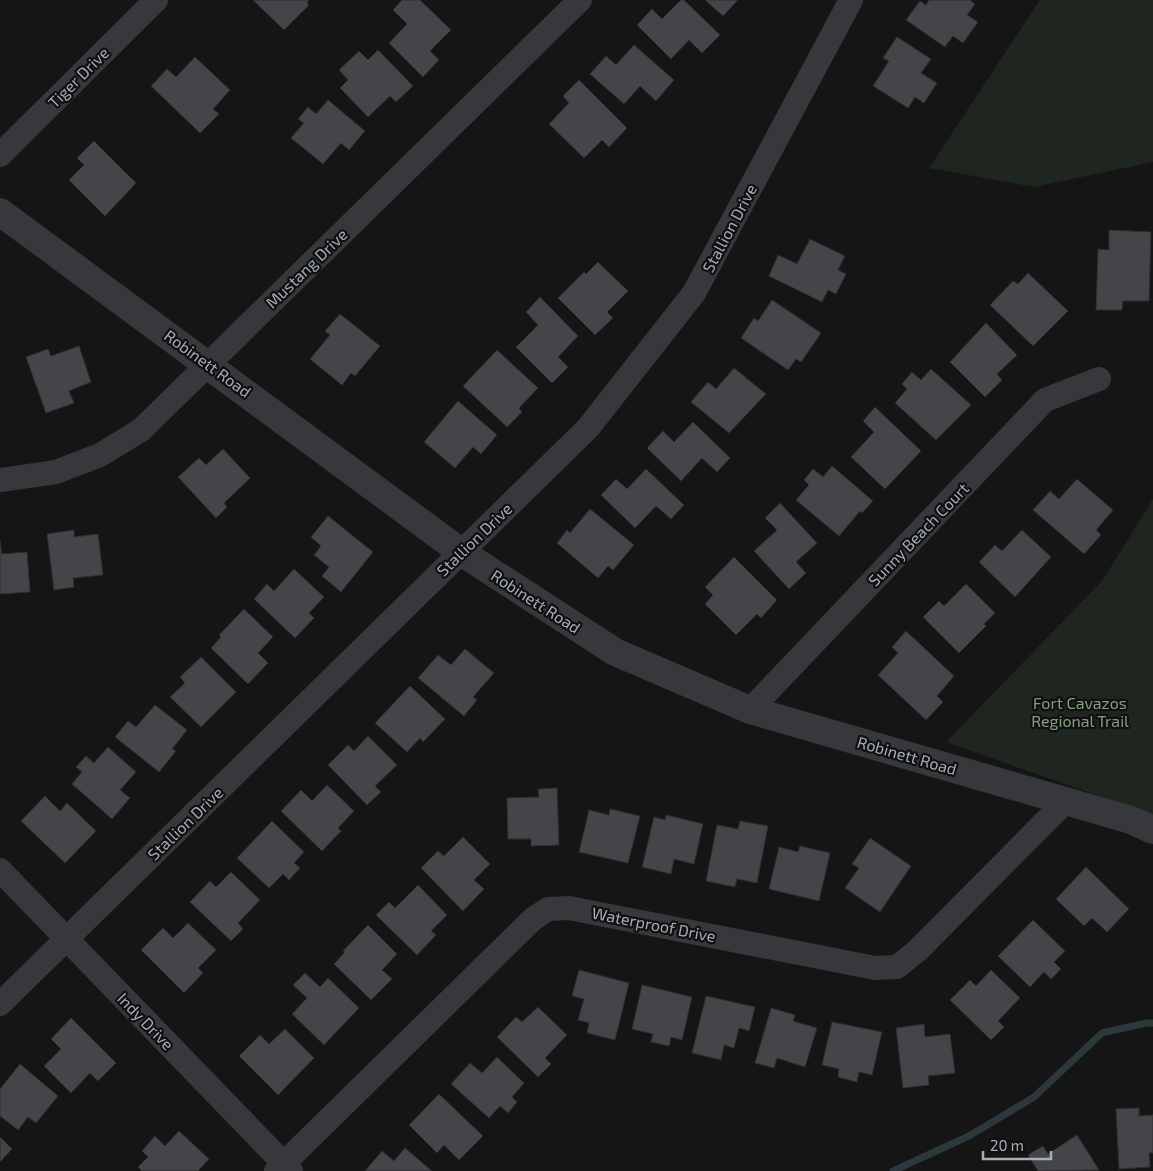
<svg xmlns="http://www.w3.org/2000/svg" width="1153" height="1171" font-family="'Exo 2',sans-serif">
	<rect width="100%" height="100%" fill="#151516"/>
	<!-- green -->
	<g fill="#1f261f">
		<path d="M1040 0H1153V162L1034 187 929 168Z"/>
		<path d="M1153 499V815L946 742 1102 581Z"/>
	</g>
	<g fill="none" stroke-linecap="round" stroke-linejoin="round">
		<!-- stream -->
		<path stroke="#2d383c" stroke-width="7" d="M893 1171 969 1136 1034 1097 1102 1033 1146 1023H1153"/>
	</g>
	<!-- building -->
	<g fill="#444549" stroke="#2f2f32">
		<path d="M253 0H309L307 3 309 5 284 30Z"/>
		<path d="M402 0H420L451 30 430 51 439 60 423 77 389 43 407 24 393 10Z"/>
		<path d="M681 0H684L720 35 702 53 689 40 671 59 637 25 652 9 662 19Z"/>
		<path d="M705 0H738L723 16Z"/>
		<path d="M929 0H970L975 4 967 15 978 22 963 43 953 36 945 47 906 20 920 1 926 5Z"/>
		<path d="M897 37 931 59 921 73 937 83 924 103 915 97 908 108 873 86 889 61 883 58Z"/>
		<path d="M634 45 674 80 656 101 640 86 624 104 590 74 606 56 616 65Z"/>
		<path d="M378 50 413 86 396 102 390 96 368 117 340 88 348 80 339 70 359 51 368 60Z"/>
		<path d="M195 57 230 90 213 109 219 114 200 133 151 86 167 69 176 77Z"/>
		<path d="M579 80 627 128 609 147 602 140 584 158 549 124 569 103 563 96Z"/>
		<path d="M328 100 365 131 349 150 341 143 323 164 291 138 304 123 298 119 308 107 316 114Z"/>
		<path d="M94 141 136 183 105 216 69 180 84 165 77 158Z"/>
		<path d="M1109 230 1151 232 1149 301H1123L1122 310H1096L1098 249 1109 250Z"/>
		<path d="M810 239 845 256 838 270 846 274 836 294 828 290 822 302 769 276 778 255 797 264Z"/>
		<path d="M598 262 628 291 607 312 613 318 595 335 558 298 584 272 586 274Z"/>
		<path d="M1028 273 1068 311 1033 346 990 305 1013 281 1018 284Z"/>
		<path d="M540 297 578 336 558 357 568 367 552 383 516 347 538 325 526 312Z"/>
		<path d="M772 300 821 333 801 362 796 359 788 370 741 338 754 318 758 321Z"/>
		<path d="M340 314 380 346 355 376 351 373 342 385 310 359 330 335 325 331Z"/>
		<path d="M986 323 1017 355 997 374 1002 380 985 397 950 362Z"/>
		<path d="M79 346 91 382 69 391 74 403 46 413 26 357 48 349 51 356Z"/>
		<path d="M497 350 538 388 519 408 522 412 507 427 463 386Z"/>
		<path d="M734 368 766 394 729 433 691 402 708 382 716 389Z"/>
		<path d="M931 369 971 405 936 440 895 403 907 389 902 384 912 372 921 380Z"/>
		<path d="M458 401 497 435 481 454 473 447 455 468 424 442Z"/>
		<path d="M875 407 921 451 885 489 851 457 874 432 863 421Z"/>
		<path d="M693 422 730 458 717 472 702 458 681 481 647 448 663 431 674 442Z"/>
		<path d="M223 449 250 478 224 503 227 507 216 518 178 477 199 458 206 465Z"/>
		<path d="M832 466 873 501 862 513 860 511 839 536 796 500 809 485 804 480 813 469 823 477Z"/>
		<path d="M646 469 684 505 671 519 656 506 635 528 601 495 616 479 627 489Z"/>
		<path d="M1077 479 1113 510 1096 530 1101 535 1084 554 1033 510 1050 491 1059 499Z"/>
		<path d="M780 503 817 543 796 562 806 573 789 589 754 551 777 530 765 518Z"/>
		<path d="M590 509 634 545 613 570 608 566 598 578 557 543 567 530 570 533Z"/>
		<path d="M328 516 373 552 341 592 322 576 329 567 314 555 321 546 311 537Z"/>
		<path d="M74 530V537L98 534 103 575 73 578 74 587 54 590 47 534Z"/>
		<path d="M1022 530 1051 557 1015 597 979 562 995 545 1002 551Z"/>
		<path d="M0 541 2 554 27 552 30 592 0 594Z"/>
		<path d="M734 557 777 600 761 618 757 614 736 635 705 604 713 595 705 587Z"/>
		<path d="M294 569 324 597 309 613 314 618 295 638 254 599 267 584 274 591Z"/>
		<path d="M966 584 995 613 984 624 986 626 959 653 923 617 939 601 944 606Z"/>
		<path d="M244 609 273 637 258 653 268 663 248 684 211 648 221 637 219 635Z"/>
		<path d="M906 631 954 676 937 696 943 702 926 720 878 675 898 653 892 647Z"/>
		<path d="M465 649 494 673 473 697 477 700 464 716 418 678 438 655 451 665Z"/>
		<path d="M201 657 236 692 201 727 170 697 185 683 180 677Z"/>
		<path d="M410 686 445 719 423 742 420 738 407 752 375 723Z"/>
		<path d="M155 705 187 730 172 749 176 751 159 772 115 737 128 721 136 727Z"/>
		<path d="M368 736 397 765 375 786 381 792 367 805 328 765 348 745 354 751Z"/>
		<path d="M108 747 136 772 120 790 130 798 112 819 72 784 82 772 76 767 86 756 94 763Z"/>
		<path d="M327 785 354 811 338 828 341 831 322 851 281 811 301 790 312 801Z"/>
		<path d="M557 788 559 845 531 846V839H508L507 798 539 797 538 789Z"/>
		<path d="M45 796 60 811 67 803 96 831 65 863 21 821Z"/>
		<path d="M610 809 640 816 628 863 579 852 589 810 609 815Z"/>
		<path d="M666 815 703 824 694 864 674 859 671 874 642 867 654 817 665 820Z"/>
		<path d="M272 821 304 852 294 863 300 868 289 880 283 874 269 888 237 858Z"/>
		<path d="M740 821 768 826 757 883 737 879 735 887 706 881 717 825 738 829Z"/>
		<path d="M463 837 490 864 474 880 484 889 463 911 421 868 438 851 444 856Z"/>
		<path d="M870 838 911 866 880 912 845 888 859 868 852 864Z"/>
		<path d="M800 846 830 853 819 901 769 889 779 847 798 852Z"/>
		<path d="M1086 867 1129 909 1107 932 1092 918 1084 926 1056 899Z"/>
		<path d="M231 872 260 900 238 923 243 929 231 941 190 902 210 881 216 887Z"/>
		<path d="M418 885 447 915 431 931 436 935 417 955 376 915 389 902 395 908Z"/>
		<path d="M1033 920 1065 951 1054 962 1061 969 1051 979 1044 972 1030 987 998 956Z"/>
		<path d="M188 923 216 950 198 968 203 973 184 993 141 950 163 928 173 938Z"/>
		<path d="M368 925 397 954 382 970 392 979 371 1000 334 964 345 952 343 951Z"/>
		<path d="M579 970 629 983 615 1040 587 1033 589 1023 578 1020 584 999 572 996Z"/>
		<path d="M991 970 1020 998 998 1021 1004 1027 991 1040 950 1000 970 980 976 986Z"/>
		<path d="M305 973 320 987 328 978 359 1008 324 1045 292 1014 307 998 293 985Z"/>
		<path d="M642 985 692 997 682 1040 671 1037 669 1046 651 1042 653 1034 632 1029Z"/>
		<path d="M706 996 755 1007 749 1031 739 1028 734 1048 724 1045 721 1060 692 1053Z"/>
		<path d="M538 1007 567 1035 545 1058 551 1064 538 1077 497 1037 516 1017 522 1022Z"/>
		<path d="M771 1008 795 1015 793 1021 817 1028 805 1067 777 1058 774 1068 755 1063Z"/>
		<path d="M71 1018 116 1063 98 1081 90 1073 71 1093 44 1066 61 1049 51 1039Z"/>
		<path d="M832 1022 882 1032 872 1075 859 1072 857 1082 838 1077 839 1069 822 1065Z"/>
		<path d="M924 1024 925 1037 950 1034 955 1073 928 1076 929 1085 903 1088 896 1028Z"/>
		<path d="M285 1029 314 1058 278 1095 239 1056 260 1035 269 1044Z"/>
		<path d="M497 1057 524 1083 512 1097 517 1102 508 1113 500 1106 489 1118 451 1084 470 1063 482 1073Z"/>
		<path d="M20 1064 58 1096 36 1123 28 1117 18 1130 0 1116V1089Z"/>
		<path d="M439 1094 483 1136 459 1160 444 1145 437 1153 409 1125Z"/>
		<path d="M1139 1108V1116L1153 1115V1153H1149L1150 1167 1119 1169 1116 1109Z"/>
		<path d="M179 1131 209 1159 198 1171H142L138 1167 148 1157 142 1151 155 1136 165 1146Z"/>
		<path d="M1077 1135 1099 1170 1038 1171 1028 1155 1043 1146 1048 1154Z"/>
		<path d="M0 1137 12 1149 0 1162Z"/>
		<path d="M405 1148 432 1171H365L382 1151 394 1161Z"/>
	</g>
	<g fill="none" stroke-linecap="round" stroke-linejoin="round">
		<!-- minor -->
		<g stroke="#36383b" stroke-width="24">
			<path d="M0 155 156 0"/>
			<path d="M0 480 56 472 100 455 141 430 580 0"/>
			<path d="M750 710 1045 400 1099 379"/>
			<path d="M0 870 291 1171"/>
			<path d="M0 1004 588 428 694 293 851 0"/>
			<path d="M276 1171 533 919 548 909 569 908 875 968 897 967 917 951 1066 801"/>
		</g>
		<!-- tertiary -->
		<path stroke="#36383b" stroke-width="28" d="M0 212 461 552 615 652 750 710 1131 820 1153 830"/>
	</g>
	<g text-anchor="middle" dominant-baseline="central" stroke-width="4.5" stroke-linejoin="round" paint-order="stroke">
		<!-- street labels -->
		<g font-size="16" fill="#a7aeb6" stroke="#101011">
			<text transform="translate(78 77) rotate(-45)">Tiger Drive</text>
			<text transform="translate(729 228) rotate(-62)">Stallion Drive</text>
			<text transform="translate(306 268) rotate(-44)">Mustang Drive</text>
			<text transform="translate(208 363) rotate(36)">Robinett Road</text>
			<text transform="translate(918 534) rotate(-46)">Sunny Beach Court</text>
			<text transform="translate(474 539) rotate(-44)">Stallion Drive</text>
			<text transform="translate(536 601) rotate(33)">Robinett Road</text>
			<text transform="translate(907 755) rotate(16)">Robinett Road</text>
			<text transform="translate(185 823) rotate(-44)">Stallion Drive</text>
			<text transform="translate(654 924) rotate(11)">Waterproof Drive</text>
			<text transform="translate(146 1021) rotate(46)">Indy Drive</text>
		</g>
		<!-- park labels -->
		<g font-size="16" fill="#82a07f" stroke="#101011">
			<text x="1080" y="702">Fort Cavazos<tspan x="1080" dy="18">Regional Trail</tspan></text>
		</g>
	</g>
	<!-- scale -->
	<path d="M983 1151v8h68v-8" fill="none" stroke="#a7aeb6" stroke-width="2.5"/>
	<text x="990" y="1151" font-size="15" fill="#a7aeb6" stroke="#101011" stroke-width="4" paint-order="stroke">20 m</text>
</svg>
